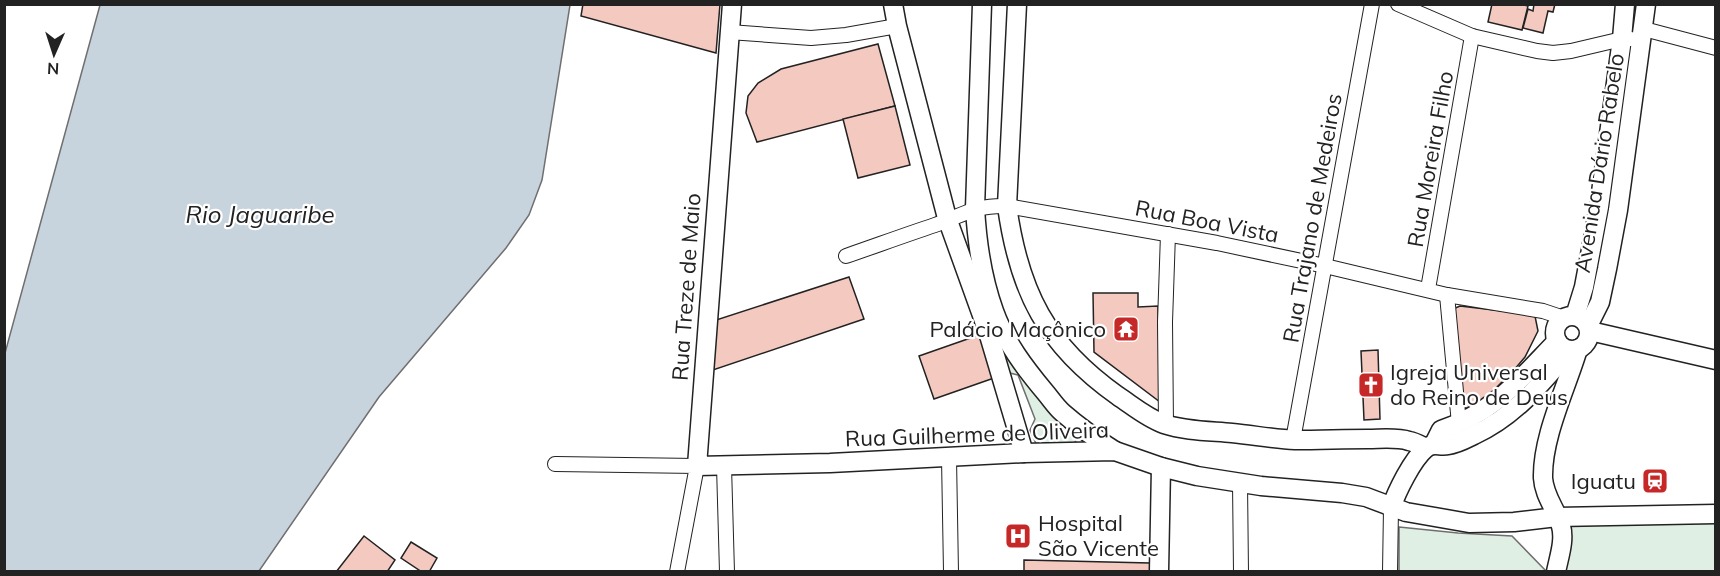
<svg xmlns="http://www.w3.org/2000/svg" width="1720" height="576" font-family="Mulish,sans-serif">
	<rect width="100%" height="100%" fill="#fff"/>
	<!-- green -->
	<g fill="#e0efe3" stroke="#6f6f6f" stroke-width="1.5">
		<path d="M985 309 1049 409 1075 434 1076 441 1073 444 1037 446 1030 430 1035 419 1018 375 1010 373Z"/>
		<path d="M1715 522V571L1563 572 1572 523Z"/>
		<path d="M1399 527 1458 533 1512 536 1546 571H1399Z"/>
	</g>
	<!-- water -->
	<path fill="#c7d3dd" stroke="#6f6f6f" stroke-width="1.5" d="M100 5H570L542 180 529 215 506 248 379 397 259 571H5V353Z"/>
	<!-- building -->
	<g fill="#f3c9c0" stroke="#222" stroke-width="1.5">
		<path d="M583 4H720L716 53 581 16Z"/>
		<path d="M1492 4H1521L1528 6 1522 30 1488 22Z"/>
		<path d="M1534 4H1555L1553 12 1548 11 1543 33 1523 28 1528 9 1533 11Z"/>
		<path d="M878 44 895 106 757 142 746 113 748 96 758 83 781 69Z"/>
		<path d="M895 106 910 165 858 178 843 119Z"/>
		<path d="M849 277 864 319 710 371 713 321Z"/>
		<path d="M1093 293H1138V307L1158 306 1160 402 1094 352Z"/>
		<path d="M1460 306 1528 314 1535 316 1538 331 1525 357 1514 370 1488 396 1468 409 1463 407 1453 309Z"/>
		<path d="M979 335 994 378 934 399 919 356Z"/>
		<path d="M1378 350 1380 419 1364 420 1361 351Z"/>
		<path d="M364 536 395 560 387 572H336Z"/>
		<path d="M411 542 437 558 429 572H422L401 558Z"/>
		<path d="M1024 560 1150 563V572H1024Z"/>
	</g>
	<g fill="none" stroke-linecap="round" stroke-linejoin="round">
		<defs>
			<g id="minor">
				<path d="M1398 4 1472 36 1537 51 1553 53 1571 51 1622 39H1631"/>
				<path d="M1644 29 1716 48"/>
				<path d="M729 32 811 38 846 35 897 26"/>
				<path d="M846 256C875 246 905 235 935 225 963 215 975 205 1007 206L1217 243 1325 266 1447 295 1543 311 1564 318"/>
				<path d="M1428 289 1472 36"/>
				<path d="M1447 295 1459 424"/>
				<path d="M1166 425 1165 322 1168 234"/>
				<path d="M1293 440 1372 4"/>
				<path d="M949 458 951 572"/>
				<path d="M555 464 697 466 677 572"/>
				<path d="M724 466 727 572"/>
				<path d="M1240 483 1241 572"/>
				<path d="M1390 572 1391 508"/>
			</g>
			<g id="major">
				<path d="M732 4 697 466 830 463 1024 453 1115 451 1161 467 1197 476 1261 486 1342 493 1366 497 1406 512 1469 523 1514 522 1557 517 1716 514"/>
				<path d="M893 4 897 26 947 218 988 332 1024 453"/>
				<path d="M982 4 975 208C977 243 982 278 994 311 1005 342 1025 368 1045 392 1051 399 1056 407 1063 413 1079 427 1096 439 1115 451"/>
				<path d="M1017 4 1007 206C1019 292 1046 345 1118 396 1133 406 1147 418 1164 424 1185 431 1210 431 1232 433 1253 435 1274 439 1295 440 1320 440 1344 439 1368 439 1381 439 1397 437 1409 441 1415 442 1420 445 1426 448"/>
				<path d="M1575 316 1584 287 1599 207 1622 39 1625 4"/>
				<circle cx="1572" cy="333" r="17"/>
				<path d="M1588 326 1600 302 1607 269 1618 210 1646 4"/>
				<path d="M1590 331 1716 360"/>
				<path d="M1434 444 1441 430C1495 412 1519 380 1557 341"/>
				<path d="M1391 508C1397 491 1412 460 1426 448 1433 442 1440 447 1448 445 1457 444 1466 439 1474 435 1514 417 1542 383 1570 350"/>
				<path d="M1159 572 1161 467"/>
				<path d="M1556 572C1559 557 1565 540 1561 526 1556 509 1544 496 1543 478 1542 437 1566 389 1578 349"/>
			</g>
		</defs>
		<!-- minor casing -->
		<use href="#minor" stroke="#222" stroke-width="16"/>
		<!-- major casing -->
		<use href="#major" stroke="#222" stroke-width="21"/>
		<!-- minor -->
		<use href="#minor" stroke="#fff" stroke-width="14"/>
		<!-- major -->
		<use href="#major" stroke="#fff" stroke-width="18"/>
	</g>
	<!-- icons -->
	<defs>
		<symbol id="temple-square" viewBox="-11 -11 22 22"><rect x="-9" y="-9" width="18" height="18" rx="4" fill="#c62828" stroke="#fff"/><path d="M0-6L5-2H3V0L6.5 2.5H4V6H1.5V3h-3V6H-4V2.5H-6.5L-3 0V-2H-5Z" fill="#fff"/></symbol>
		<symbol id="church-square" viewBox="-11 -11 22 22"><rect x="-9" y="-9" width="18" height="18" rx="4" fill="#c62828" stroke="#fff"/><path d="M-1.2-6h2.4v3.5h3.3v2.4h-3.3V6h-2.4V-.1h-3.3v-2.4h3.3Z" fill="#fff"/></symbol>
		<symbol id="station-square" viewBox="-11 -11 22 22"><rect x="-9" y="-9" width="18" height="18" rx="4" fill="#c62828" stroke="#fff"/><path d="M-3-6H3Q5-6 5-4V2Q5 4 3 4L4.5 6H3L1.5 4h-3L-3 6H-4.5L-3 4Q-5 4-5 2V-4Q-5-6-3-6ZM-3.5-4v3h7v-3ZM-3.5 1v1.5H-2V1ZM2 1v1.5H3.5V1Z" fill="#fff"/></symbol>
		<symbol id="hospital-square" viewBox="-11 -11 22 22"><rect x="-9" y="-9" width="18" height="18" rx="4" fill="#c62828" stroke="#fff"/><path d="M-5-5h3v3.5h4V-5h3V5h-3V1.5h-4V5h-3Z" fill="#fff"/></symbol>
	</defs>
	<g fill-rule="evenodd">
		<use href="#temple-square" x="1111" y="314" width="30" height="30"/>
		<use href="#church-square" x="1356" y="370" width="30" height="30"/>
		<use href="#station-square" x="1640" y="466" width="30" height="30"/>
		<use href="#hospital-square" x="1003" y="521" width="30" height="30"/>
	</g>
	<g text-anchor="middle" dominant-baseline="central" stroke-width="4.5" stroke-linejoin="round" paint-order="stroke">
		<!-- street labels -->
		<g font-size="22" fill="#222" stroke="#fff">
			<text transform="translate(1430 159) rotate(-80)">Rua Moreira Filho</text>
			<text transform="translate(1599 163) rotate(-81)">Avenida Dário Rabelo</text>
			<text transform="translate(1312 218) rotate(-80)">Rua Trajano de Medeiros</text>
			<text transform="translate(1207 221) rotate(11)">Rua Boa Vista</text>
			<text transform="translate(686 287) rotate(-86)">Rua Treze de Maio</text>
			<text transform="translate(977 434) rotate(-2)">Rua Guilherme de Oliveira</text>
		</g>
		<!-- poi labels -->
		<g font-size="22" fill="#222" stroke="#fff" text-anchor="end">
			<text x="1106" y="329">Palácio Maçônico</text>
			<text x="1390" y="372" text-anchor="start">Igreja Universal<tspan x="1390" dy="25">do Reino de Deus</tspan></text>
			<text x="1636" y="481">Iguatu</text>
			<text x="1038" y="523" text-anchor="start">Hospital<tspan x="1038" dy="25">São Vicente</tspan></text>
		</g>
		<!-- water labels -->
		<g font-size="24" font-style="italic" fill="#222" stroke="#fff">
			<text x="260" y="214">Rio Jaguaribe</text>
		</g>
	</g>
	<!-- border -->
	<rect width="1720" height="576" fill="none" stroke="#222222" stroke-width="12"/>
	<!-- north arrow -->
	<g transform="translate(54 54) rotate(183)" stroke="#ffffff" stroke-width="4.5" paint-order="stroke">
	<path d="M0-4.5L10 22L0 15L-10 22Z" fill="#222222"/>
	<text y="-9" font-size="16" font-weight="bold" text-anchor="middle" fill="#222222">N</text>
	</g>
</svg>
